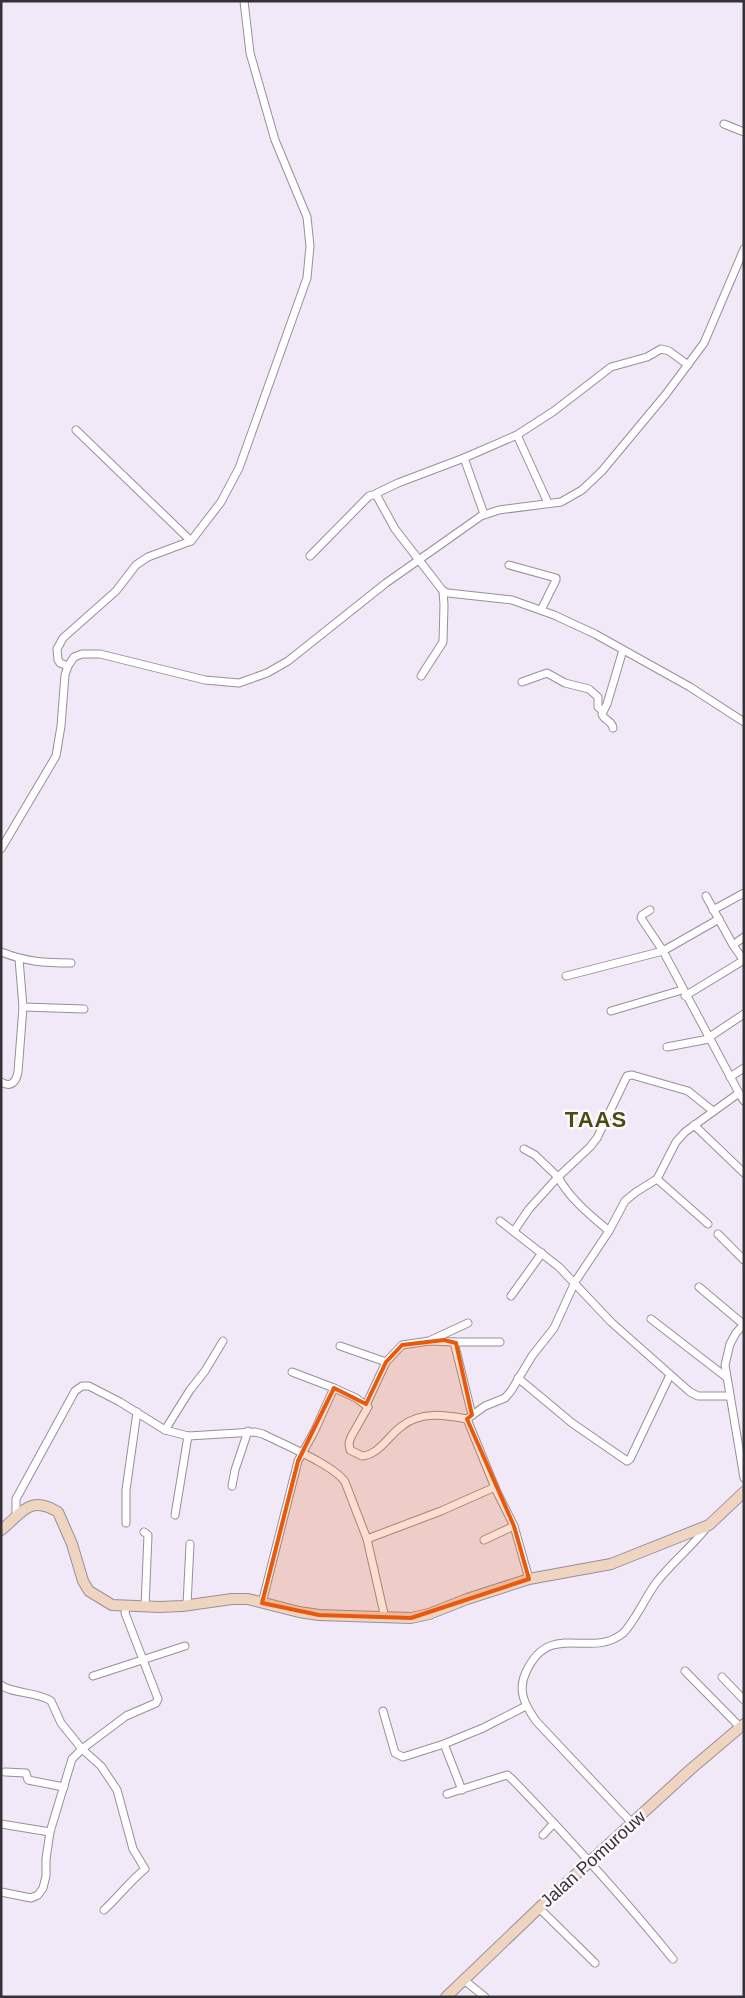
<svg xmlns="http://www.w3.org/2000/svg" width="745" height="1998" font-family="Arial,sans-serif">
	<rect width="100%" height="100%" fill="#f1e9f7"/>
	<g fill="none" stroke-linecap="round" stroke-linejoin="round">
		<defs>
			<g id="street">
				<path d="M724 124 744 132"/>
				<path d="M76 430 191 541"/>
				<path d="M517 435 464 458 398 483 377 493 378 498 395 529 443 591 448 593 512 600 554 615 595 634 690 687 744 722"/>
				<path d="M464 458 484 514"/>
				<path d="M548 503 517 435 554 411 611 367 647 357 661 349 669 351 688 365"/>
				<path d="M310 556 369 496 377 494"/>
				<path d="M509 565 556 578V580L541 610"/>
				<path d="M68 666 60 663 58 660 57 649 63 638 116 591 136 565 148 557 191 541 221 502 239 468 307 278 310 246 307 217 275 140 250 53 244 1"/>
				<path d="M421 676 443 642 444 605 443 591"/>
				<path d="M522 682 547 673 565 683 589 689 598 697V707L603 711"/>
				<path d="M613 728C612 720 604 721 602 714L607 704 623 650"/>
				<path d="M1 849 56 756 61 726 65 675 68 666 74 657 82 654H100L205 680 239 683 267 673 288 661 386 583 481 516 499 510 561 502 582 490 602 471 666 394 704 343 744 249"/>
				<path d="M706 896 733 945"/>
				<path d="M713 910 744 893"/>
				<path d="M744 937 733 945 744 961"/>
				<path d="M1 952C27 962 45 963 71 963"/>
				<path d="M566 976 663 951 641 918 642 915 650 910"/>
				<path d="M685 996 744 960"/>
				<path d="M23 1007 84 1009"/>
				<path d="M611 1011 682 990"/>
				<path d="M708 1038 744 1014"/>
				<path d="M667 1047 709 1039"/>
				<path d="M730 1077 744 1068"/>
				<path d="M1 1082C11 1088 16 1082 18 1072L23 1007 19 959"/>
				<path d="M739 1093 744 1101"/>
				<path d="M694 1125 744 1173"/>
				<path d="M657 1179 708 1224"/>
				<path d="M500 1221 559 1267 611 1322 690 1392 698 1396H730"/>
				<path d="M514 1231 529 1209 558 1177 535 1155 524 1149"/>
				<path d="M609 1231C590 1215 570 1199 558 1177L590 1147 597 1138 627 1076 632 1075 688 1091 713 1111"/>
				<path d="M718 1234 744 1260"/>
				<path d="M699 1287 743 1324"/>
				<path d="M511 1296 542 1253"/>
				<path d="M651 1319 726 1377"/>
				<path d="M744 1324 736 1333 730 1344 725 1365 744 1478"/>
				<path d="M431 1340 468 1323"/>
				<path d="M454 1342H500"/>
				<path d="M340 1346 386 1362 402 1345 429 1341 454 1342 472 1415"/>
				<path d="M292 1372 334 1388"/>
				<path d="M518 1378 572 1423 627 1461 630 1459 670 1375"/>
				<path d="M366 1405 386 1362"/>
				<path d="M165 1430 190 1390 205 1371 223 1341"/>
				<path d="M232 1486 235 1470 248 1431"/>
				<path d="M16 1515V1499L75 1391 82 1386H89L120 1402 165 1430 188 1436 255 1432 263 1434C282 1444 334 1465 345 1482L367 1539"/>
				<path d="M175 1515 188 1436"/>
				<path d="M126 1523V1490L137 1412"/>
				<path d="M144 1532 148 1535 145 1607"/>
				<path d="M484 1540 514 1526"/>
				<path d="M529 1579 514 1526 496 1490 467 1419 485 1406 505 1398 511 1391 532 1356 554 1328 575 1282 609 1231 625 1201 636 1192 657 1179 676 1142 685 1132 739 1093 663 951 719 919"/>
				<path d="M262 1603 298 1461 314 1432 334 1388 356 1398 368 1407 351 1437 349 1443 350 1450 362 1456C379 1455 389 1435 402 1426 421 1411 445 1415 467 1419"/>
				<path d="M187 1605 190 1544"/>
				<path d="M385 1618 367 1539 441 1511 495 1487"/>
				<path d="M685 1671 740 1727"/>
				<path d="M93 1676 185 1646"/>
				<path d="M722 1677 744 1700"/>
				<path d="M1 1685C12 1694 36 1691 51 1701L61 1723 82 1749 101 1766 117 1790 133 1849 145 1869C130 1881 119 1896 104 1910"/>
				<path d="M383 1711 395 1753 403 1757 444 1744 483 1728 526 1706"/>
				<path d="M444 1744 462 1790"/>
				<path d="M5 1772 26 1773 28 1780 64 1787"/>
				<path d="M447 1794 507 1775 512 1779C568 1837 622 1896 673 1959"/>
				<path d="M632 1823 536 1721C525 1705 517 1691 526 1672 550 1620 589 1659 622 1634 633 1625 646 1596 656 1583 671 1563 692 1547 707 1527"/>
				<path d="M1 1824 50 1832"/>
				<path d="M543 1835 554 1823"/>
				<path d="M1 1892 31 1898 38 1895 43 1888 46 1876V1859L50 1832 72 1759 82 1749 126 1716 156 1703 158 1699 125 1613 126 1607"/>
				<path d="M539 1908 595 1963"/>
				<path d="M464 1980 485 1997"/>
			</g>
			<g id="secondary">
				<path d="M1 1530C22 1514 29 1494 58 1512L72 1544 83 1581 89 1591 112 1605 160 1607 182 1606 232 1599H248L299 1612 319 1615 411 1618 429 1614 467 1599 529 1579 611 1564 709 1525 744 1492"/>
				<path d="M446 1997 539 1908 691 1769 744 1724"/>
			</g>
		</defs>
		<!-- street casing -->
		<use href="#street" stroke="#978f9c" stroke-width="9"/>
		<!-- secondary casing -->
		<use href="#secondary" stroke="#978f9c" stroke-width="12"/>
		<!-- street -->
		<use href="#street" stroke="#fff" stroke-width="7"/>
		<!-- secondary -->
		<use href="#secondary" stroke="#efd4c0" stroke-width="10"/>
	</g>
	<!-- marked area -->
	<path fill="#e8590c" fill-opacity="0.2" stroke="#e8590c" stroke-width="4" stroke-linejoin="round" d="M444 1340 456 1343 472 1415 467 1419 514 1526 529 1579 411 1618 319 1615 262 1603 298 1461 334 1388 366 1404 386 1362 402 1345Z"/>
	<g text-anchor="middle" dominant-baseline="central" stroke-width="5" stroke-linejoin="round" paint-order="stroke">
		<!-- street labels -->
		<g font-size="18" fill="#353237" stroke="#fcf8fe">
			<text transform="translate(593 1859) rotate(-42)">Jalan Pomurouw</text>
		</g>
		<!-- district labels -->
		<g font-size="22" font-weight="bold" letter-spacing="1" fill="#484d11" stroke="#fcf8fe">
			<text x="596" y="1119">TAAS</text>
		</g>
	</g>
	<!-- border -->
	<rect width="745" height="1998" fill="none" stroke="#353237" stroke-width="5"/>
</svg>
